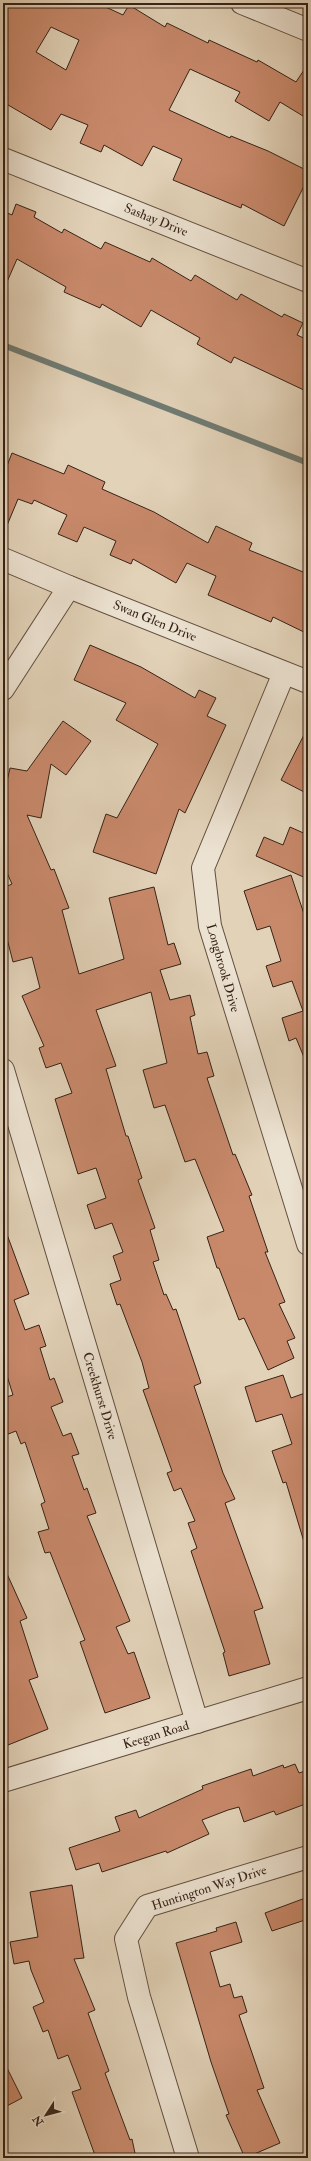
<svg xmlns="http://www.w3.org/2000/svg" width="311" height="2161" font-family="'IM FELL Double Pica',serif">
	<rect width="100%" height="100%" fill="#e2d2b8"/>
	<filter id="stains"><feTurbulence type="fractalNoise" baseFrequency=".005" numOctaves="4"/><feColorMatrix values="0 0 0 0 .2 0 0 0 0 .09 0 0 0 0 .02 0 0 0 .5 -.17"/></filter>
	<radialGradient id="worn" r=".72"><stop offset=".6" stop-color="#630" stop-opacity="0"/><stop offset="1" stop-color="#630" stop-opacity=".3"/></radialGradient>
	<g fill="none" stroke-linecap="round" stroke-linejoin="round">
		<!-- stream -->
		<path stroke="#6f7b73" stroke-width="6" d="M3 345 308 463"/>
	</g>
	<!-- building -->
	<g fill="#c8896b" stroke="#362217" fill-rule="evenodd">
		<path d="M3 3H97L123 15 129 5 165 27 167 23 208 43 209 40 257 62 258 60 296 82 308 64V119L280 102 269 121 235 101 240 92 190 69 169 110 230 138 231 136 268 151 308 171V178L284 226 242 204 241 208 173 180 182 159 153 146 142 166 104 145 101 152 80 143 88 125 61 114 51 130 3 102ZM51 27 79 40 66 70 36 52Z"/>
		<path d="M16 204 36 212 34 217 62 233 64 229 101 249 105 242 150 262 152 258 191 281 195 275 237 300 241 294 282 317 284 314 303 323 297 335 308 340V392L234 357 231 363 197 344 200 338 151 310 141 327 102 304 100 308 64 292 66 287 17 259 3 291V211L12 215Z"/>
		<path d="M12 453 64 474 68 465 105 482 102 489 154 512 208 543 216 526 252 543 249 550 308 574V634L273 617 271 622 208 595 216 576 187 563 176 583 133 559 131 564 110 555 116 541 84 527 77 542 58 534 67 515 34 500 32 504 18 499 3 535V476Z"/>
		<path d="M90 645 141 667 195 698 199 690 216 698 207 716 226 725 185 813 179 809 156 874 93 852 106 814 117 818 158 744 116 720 126 703 74 680Z"/>
		<path d="M63 721 91 741 66 775 51 764 41 818 27 815 51 870 54 869 69 908 62 910 79 974 124 959 109 898 154 887 168 945 174 943 181 964 160 970 170 1000 190 995 195 1015 190 1017 198 1054 207 1052 214 1076 207 1078 233 1155 235 1154 252 1195 249 1196 268 1252H265L285 1302 279 1304 295 1338 287 1341 294 1358 268 1370 244 1318 239 1320 219 1268H217L207 1237 224 1231 195 1159 185 1162 165 1105 154 1108 143 1070 167 1063 151 992 96 1010 116 1066 106 1069 126 1136H128L142 1178 138 1180 155 1228 150 1230 159 1260 153 1262 164 1295 166 1294 173 1310 176 1309 201 1383 194 1386 223 1473 235 1499 225 1503 263 1608 254 1611 270 1664 229 1676 223 1653 225 1652 191 1551 197 1548 188 1523 195 1521 181 1488 174 1491 167 1473 172 1471 143 1390 149 1388 142 1362 120 1304 117 1305 110 1284 121 1280 113 1256 123 1252 112 1223 95 1229 87 1205 106 1198 96 1168 78 1174 55 1099 72 1093 61 1063 46 1068 39 1048 44 1046 22 996 40 988 32 957 13 962 3 923V888L12 884 3 864V790H5L10 768 27 771Z"/>
		<path d="M308 727V794L281 780Z"/>
		<path d="M290 827 308 835V879L256 856 264 837 283 845Z"/>
		<path d="M291 875 308 926V1067L296 1038 289 1041 282 1018 303 1011 292 981 273 987 266 966 281 961 270 926 257 930 244 891Z"/>
		<path d="M3 1229H5L29 1294 14 1300 25 1330 39 1325 46 1346 40 1348 50 1380 54 1378 63 1402 51 1407 63 1436 71 1433 79 1454 72 1456 84 1490 87 1488 96 1513 87 1516 130 1621 116 1627 128 1654 134 1652 150 1698 105 1713 80 1642 85 1640 50 1552 45 1553 38 1532 49 1529 41 1504 45 1502 25 1442 21 1444 16 1431 3 1436V1398L13 1395 3 1363Z"/>
		<path d="M283 1375 291 1398 308 1392V1541L304 1542 286 1482 283 1483 272 1451 292 1444 282 1414 256 1422 245 1387Z"/>
		<path d="M3 1565 27 1618 20 1621 38 1677 29 1680 48 1729 3 1747Z"/>
		<path d="M295 1764 299 1773 308 1770V1803L276 1815 274 1811 244 1822 239 1807 228 1810 202 1820 209 1834 167 1853 166 1851 102 1872 99 1863 76 1870 69 1848 120 1831 115 1817 136 1810 139 1818 203 1789 202 1786 251 1769 253 1776 283 1765 284 1768Z"/>
		<path d="M72 1885 84 1958 74 1959 95 2010 88 2013 109 2071 105 2073 130 2140 132 2139 136 2158H96L72 2092 81 2089 68 2055 58 2059 48 2030 43 2032 33 2007 44 2002 31 1970 29 1961 14 1964 10 1942 38 1937 30 1892Z"/>
		<path d="M308 1897V1919L272 1931 265 1913Z"/>
		<path d="M236 1922 242 1942 210 1952 220 1987 230 1984 234 1998 242 1996 247 2012 239 2015 264 2088 257 2090 280 2143 245 2158 226 2115 229 2114 211 2062 176 1943 217 1931 216 1928Z"/>
		<path d="M3 2060 22 2098 3 2108Z"/>
	</g>
	<g fill="none" stroke-linecap="round" stroke-linejoin="round">
		<defs>
			<g id="minor">
				<path d="M242 3 308 30"/>
				<path d="M3 159 308 281"/>
				<path d="M3 559 69 587 308 682"/>
				<path d="M284 673 203 868 210 926 308 1244"/>
				<path d="M3 689 69 587"/>
				<path d="M3 1070 197 1722"/>
				<path d="M3 1781 308 1688"/>
				<path d="M188 2158 139 1997 126 1939 147 1906 308 1857"/>
			</g>
		</defs>
		<!-- minor casing -->
		<use href="#minor" stroke="#614e3f" stroke-width="24"/>
		<!-- minor -->
		<use href="#minor" stroke="#ece2d1" stroke-width="22"/>
	</g>
	<g text-anchor="middle" dominant-baseline="central" stroke-width="3" stroke-linejoin="round" paint-order="stroke">
		<!-- street labels -->
		<g font-size="13" fill="#362217" stroke="#ece2d1">
			<text transform="translate(156 220) rotate(22)">Sashay Drive</text>
			<text transform="translate(155 621) rotate(22)">Swan Glen Drive</text>
			<text transform="translate(223 968) rotate(74)">Longbrook Drive</text>
			<text transform="translate(100 1396) rotate(73)">Creekhurst Drive</text>
			<text transform="translate(156 1735) rotate(-17)">Keegan Road</text>
			<text transform="translate(209 1888) rotate(-18)">Huntington Way Drive</text>
		</g>
	</g>
	<!-- margin -->
	<rect width="311" height="2161" fill="none" stroke="#e2d2b8" stroke-width="16"/>
	<rect x="4" y="4" width="303" height="2153" fill="none" stroke="#362217" stroke-width="2"/>
	<rect x="8" y="8" width="295" height="2145" fill="none" stroke="#362217"/>
	<!-- north arrow -->
	<g transform="translate(46 2115) rotate(234)" stroke="#ece2d1" stroke-width="3" paint-order="stroke">
	<path d="M0-3L7 15L0 10L-7 15Z" fill="#362217"/>
	<text y="-6" font-size="11" font-weight="bold" text-anchor="middle" fill="#362217">N</text>
	</g>
	<rect width="100%" height="100%" filter="url(#stains)"/>
	<rect width="100%" height="100%" fill="url(#worn)"/>
</svg>
